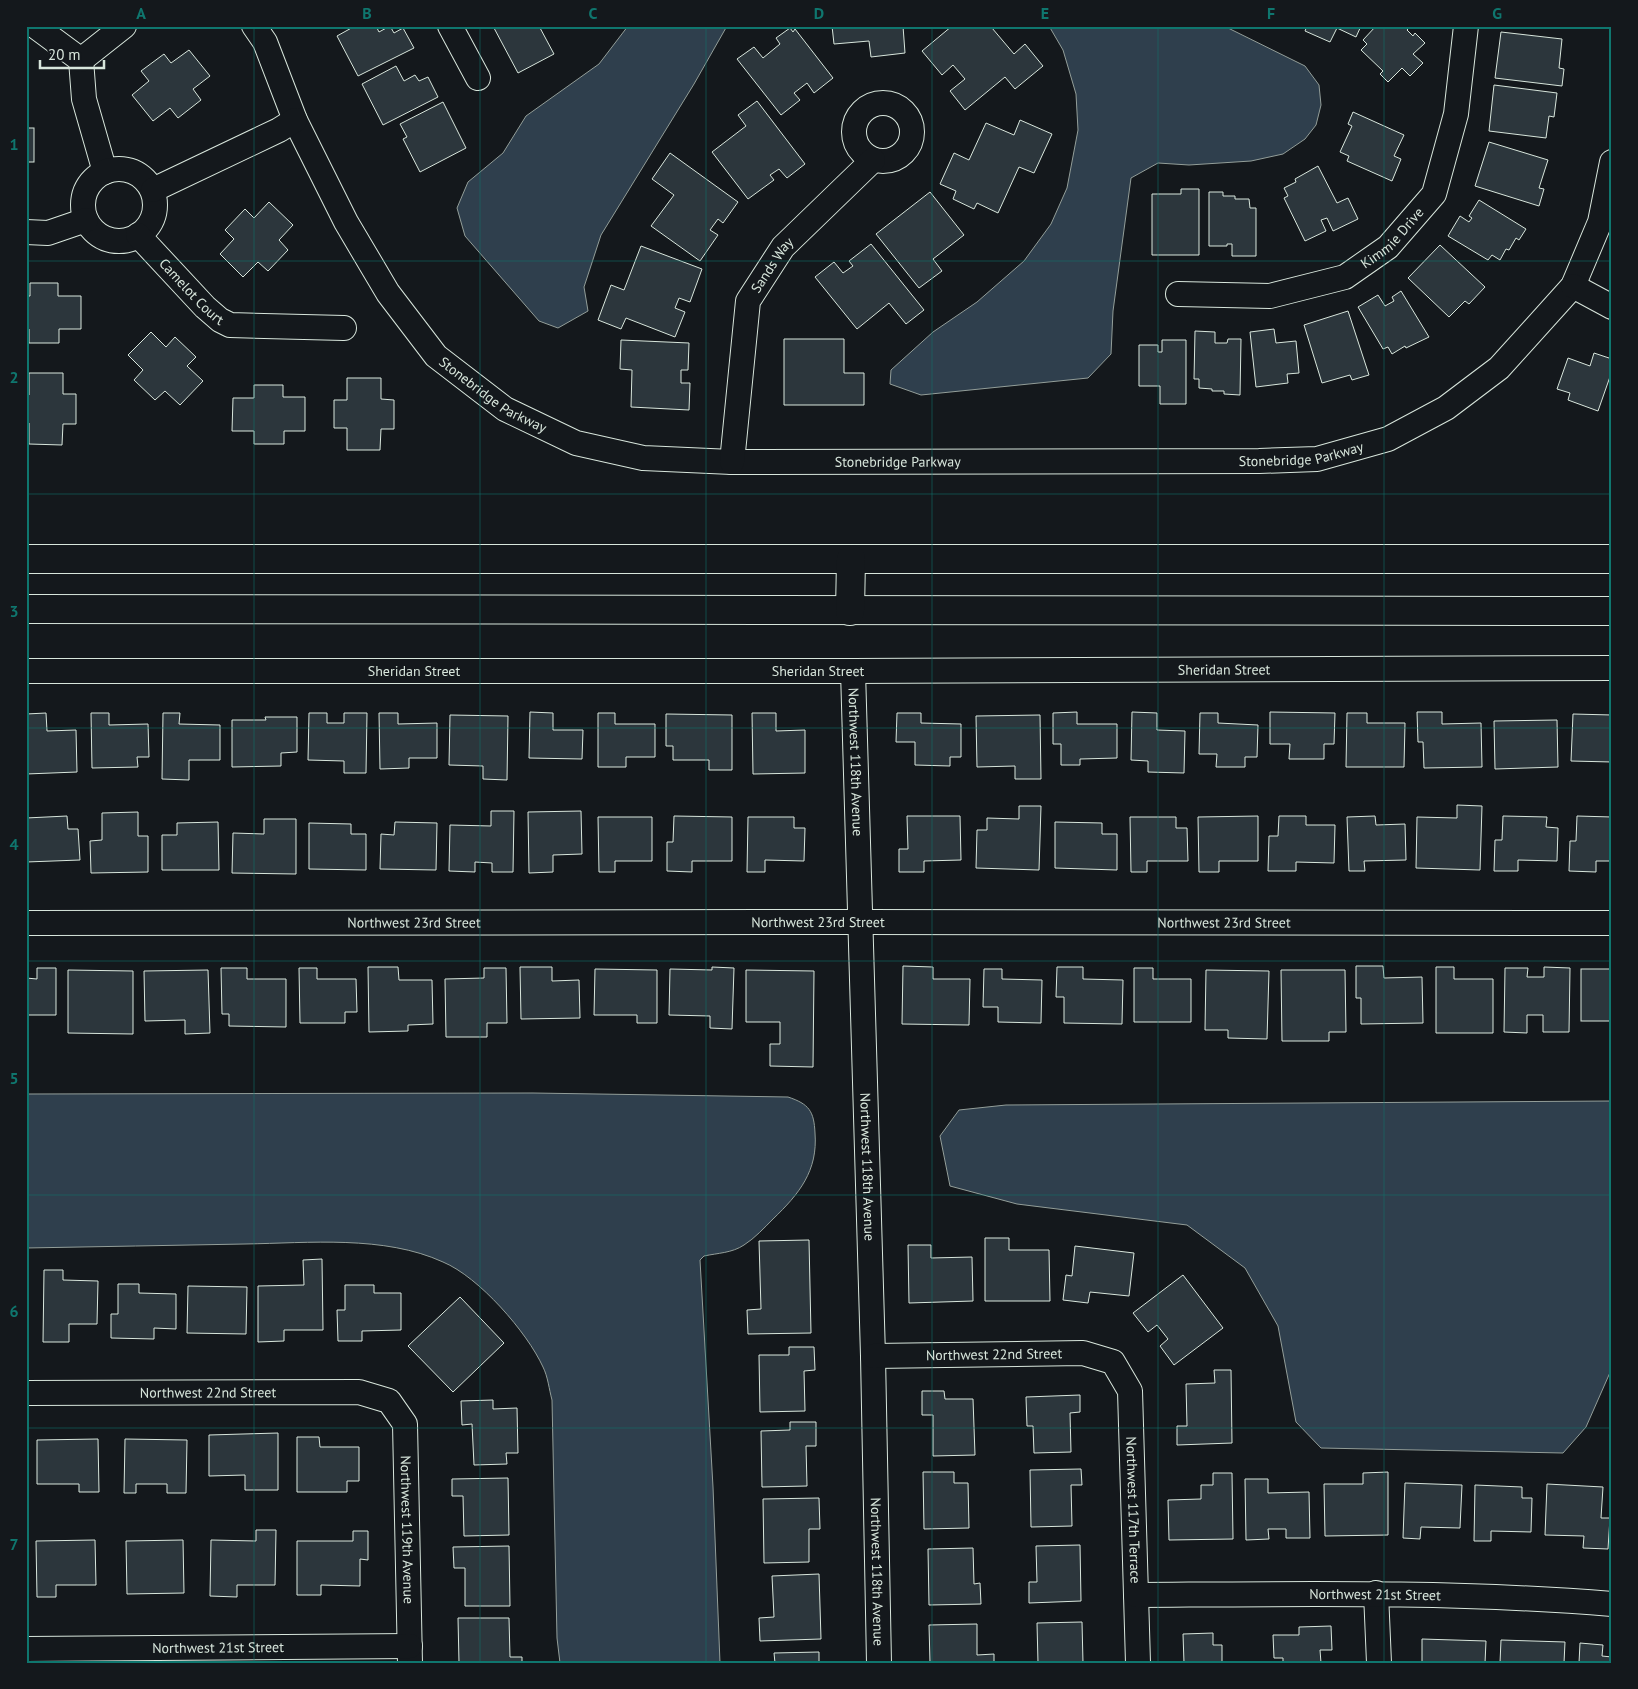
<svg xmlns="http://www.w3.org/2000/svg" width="1638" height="1689" font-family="'PT Sans',sans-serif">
	<rect width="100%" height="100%" fill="#14181c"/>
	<!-- water -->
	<g fill="#2f3f4d" stroke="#939e99">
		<path d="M628 26H727L694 84 601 235 584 287 588 311 558 328 539 321 465 236 457 208 468 182 503 153 526 116 599 64Z"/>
		<path d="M1049 26H1224L1305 66 1319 85 1321 105 1316 125 1305 139 1283 154 1251 161 1189 165 1158 163 1131 178 1113 311 1111 354 1088 378 921 395 890 384 891 370 933 332 977 302 1024 261 1051 224 1067 188 1078 130 1076 94 1063 50Z"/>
		<path d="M533 1093 788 1097C809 1104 814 1111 815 1133 818 1171 799 1194 773 1219 764 1228 755 1238 744 1245 732 1253 718 1253 704 1256L700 1260 713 1487 720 1663H560L557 1638 552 1400C549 1389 548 1377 543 1367 527 1332 479 1277 443 1262 384 1235 309 1243 245 1244 172 1245 99 1247 26 1248V1094Z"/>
		<path d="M1612 1101V1368L1586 1427 1563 1453 1321 1448 1296 1422 1278 1326 1245 1268 1187 1225 1017 1204 950 1186 940 1136 959 1110 1006 1105Z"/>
	</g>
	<!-- building -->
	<g fill="#2c363c" stroke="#d8e6dc">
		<path d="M355 26H376L379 32 390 26 394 33 403 28 414 48 358 76 337 36Z"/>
		<path d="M498 26H539L554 54 518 73 494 28Z"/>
		<path d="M832 26H903L905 53 871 57 869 41 834 44Z"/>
		<path d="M952 26H995L992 28 1014 54 1025 44 1043 66 1015 89 1005 77 965 110 950 91 965 79 953 65 942 75 922 51Z"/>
		<path d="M1307 26H1361L1356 37 1337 28 1330 42 1305 31Z"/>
		<path d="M1376 26H1411L1407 30 1413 36 1415 33 1425 43 1413 54 1423 63 1410 76 1402 68 1388 82 1380 74 1383 71 1361 50 1367 44 1363 40Z"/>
		<path d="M790 28 793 32 795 29 833 78 814 93 807 83 794 93 800 100 781 115 737 59 754 47 763 58 780 44 776 38Z"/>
		<path d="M1501 32 1562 39 1559 68 1564 69 1562 86 1495 78Z"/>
		<path d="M189 50 210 76 193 89 201 100 178 118 170 108 153 121 132 95 149 81 141 71 164 54 171 63Z"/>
		<path d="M396 66 404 81 415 75 419 81 428 77 438 97 383 125 362 84Z"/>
		<path d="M1494 85 1557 93 1554 117 1549 116 1546 138 1489 131Z"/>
		<path d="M757 101 805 164 787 178 779 169 770 175 774 180 748 199 712 152 746 126 738 115Z"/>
		<path d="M443 102 466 148 420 172 403 139 407 137 400 124Z"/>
		<path d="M1353 112 1404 135 1394 156 1401 159 1392 181 1347 161 1349 156 1340 152 1352 126 1348 124Z"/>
		<path d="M1020 120 1052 134 1034 173 1019 167 998 213 977 203 974 209 953 199 956 191 940 184 954 153 969 160 986 123 1014 135Z"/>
		<rect x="26" y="128" width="8" height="34"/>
		<path d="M1489 142 1548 160 1539 188 1544 189 1539 206 1475 186Z"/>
		<path d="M670 153 738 202 723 223 718 219 710 230 718 235 700 261 651 226 674 195 652 179Z"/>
		<path d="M1318 166 1337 203 1348 198 1358 219 1333 231 1327 218 1321 220 1326 231 1305 241 1284 198 1288 196 1284 188 1296 182 1295 179Z"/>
		<path d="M1181 189H1199V255H1152V194H1181Z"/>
		<path d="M930 192 964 235 933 259 942 271 919 288 876 234Z"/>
		<path d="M1209 192H1223V196H1235V199H1249L1250 208H1256V256H1232V244H1227V246H1209Z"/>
		<path d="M1479 200 1526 229 1519 240 1516 238 1509 250 1506 249 1500 260 1492 255 1488 260 1448 236 1460 216 1469 222 1472 218 1469 216Z"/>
		<path d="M269 202 293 225 279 240 288 250 268 271 258 262 243 277 220 254 234 239 225 230 245 209 254 218Z"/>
		<path d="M871 244 924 310 906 324 889 303 857 329 815 277 834 262 843 273 853 266 849 261Z"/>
		<path d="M1440 245 1485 287 1469 304 1465 301 1449 317 1408 278Z"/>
		<path d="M641 246 702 269 690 302 679 298 675 308 685 312 675 337 626 318 621 329 598 320 611 285 624 290Z"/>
		<path d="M30 283H58V296H81V329H59V343H29V329H26V296H30Z"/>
		<path d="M1401 291 1429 337 1406 348 1405 346 1392 354 1388 347 1383 349 1358 307 1378 295 1385 306 1394 301 1392 297Z"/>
		<path d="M1348 311 1369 375 1352 380 1350 375 1322 383 1304 325Z"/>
		<path d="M1274 329 1276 343 1296 341 1299 373 1287 374 1288 383 1256 387 1250 332Z"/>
		<path d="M1195 331 1215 332V343H1227L1228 339H1241L1240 395 1224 394V391H1212V389L1199 388V379H1194Z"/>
		<path d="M151 332 166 347 175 337 196 357 187 366 203 381 180 405 165 391 155 400 134 380 143 370 128 355Z"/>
		<path d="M784 339H844V373H864V405H784Z"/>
		<path d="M621 340 689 343 688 370H681V383H690L689 410 631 407 632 370 620 369Z"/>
		<path d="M1162 340H1186V404H1160V386H1139V345H1158V352H1162Z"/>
		<path d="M1594 353 1612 359V371L1598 411 1568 400 1570 393 1557 389 1568 358 1590 366Z"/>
		<path d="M29 373H63V394H76V424H63L62 445 29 444V423H26V395H29Z"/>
		<path d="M347 378H381V399L394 400V429H381L380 450H347V428H334V400H347Z"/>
		<path d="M254 385H283V397H305V431H284V444H254V431H232L233 398H254Z"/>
		<path d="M530 712 553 713V730H583L582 759 529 758Z"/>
		<path d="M1077 712V724H1117V758L1080 759V765H1061V744H1053V713Z"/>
		<path d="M1132 712 1157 713V730L1185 731 1184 773 1148 772V761L1131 760Z"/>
		<path d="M1270 712 1335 713 1334 744H1324V759H1289L1290 744H1270Z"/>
		<path d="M1417 712H1442V724L1481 723 1482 767 1424 768 1423 742H1418Z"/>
		<path d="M46 713 47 731 76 730 77 772 26 774V714Z"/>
		<path d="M91 713H109V725L148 724 149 757H137L138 767 92 768Z"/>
		<path d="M163 713H180L179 724 220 725V760H189V780L162 779Z"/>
		<path d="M309 713H327V723H344V713H367L366 773H344V761L308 760Z"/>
		<path d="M379 713H398V724L437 723V758H409V768L380 769Z"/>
		<path d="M598 713H615V724H655V757H626V767H598Z"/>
		<path d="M752 713H776V731L805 730V773L753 774Z"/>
		<path d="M897 713H921V723L961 724V757H950V766L915 765V742H896Z"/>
		<path d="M1200 713H1218V723L1258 725 1257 757H1245V767H1216L1217 754H1199Z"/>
		<path d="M1347 713H1367V723H1405L1404 767H1346Z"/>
		<path d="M666 714 732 715V770H709V760H673V746H666Z"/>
		<path d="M1573 714 1612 715V762L1571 761Z"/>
		<path d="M450 715 508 716 507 780 483 779V766L449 765Z"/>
		<path d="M1040 715 1041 779H1015V766L977 767 976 716Z"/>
		<path d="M265 717H297V752L281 753V766L232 767V720H266Z"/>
		<path d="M1557 720 1558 767 1495 769 1494 721Z"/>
		<path d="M1457 805 1482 806 1480 870 1416 868 1417 817 1457 818Z"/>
		<path d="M1019 806H1041L1039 870 976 868 977 830H987V818L1019 819Z"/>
		<path d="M491 811H514L513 872H492V863L475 862V872L449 871 450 825 491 826Z"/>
		<path d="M581 811 582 854 553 855V872L529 873 528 812Z"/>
		<path d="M138 812V836H148V872L91 873 90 841 102 840V813Z"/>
		<path d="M67 816 68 829H78L80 860 26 862V818Z"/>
		<path d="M674 816 732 817V861H692V872L667 871V842H673Z"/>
		<path d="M907 816H960L961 860 924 861V872H899V849H908Z"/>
		<path d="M1258 816V861H1219V872H1199L1198 817Z"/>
		<path d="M1279 816H1306V825H1335L1334 863 1296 862V871H1268L1269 836H1278Z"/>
		<path d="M1375 816 1376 825 1405 824 1406 860 1364 861 1365 871H1349L1347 817Z"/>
		<path d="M1503 816 1547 817 1546 827 1558 828 1557 861 1518 860V871H1494L1495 840H1502Z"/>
		<path d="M1577 816 1612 817V861H1596V872L1569 871 1570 841H1576Z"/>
		<path d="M598 817H652V861H615V872H599Z"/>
		<path d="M748 817H794V828H805L804 861 765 860V872H747Z"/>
		<path d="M1130 817H1176V828H1187L1188 861H1147V872H1131Z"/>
		<path d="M264 819H296V874L232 873 233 833 264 834Z"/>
		<path d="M218 822 219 870H162V835H177V823Z"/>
		<path d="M395 822 437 823 436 870 380 869 381 834 394 835Z"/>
		<path d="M1055 822 1102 823V834H1117V870L1055 868Z"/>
		<path d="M309 823 351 824V834H366V870L309 869Z"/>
		<path d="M903 966 933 967V979H970L969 1025 902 1024Z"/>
		<path d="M1356 966H1383L1384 978 1422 977 1423 1023 1361 1024V998H1356Z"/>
		<path d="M368 967H398L399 980H432L433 1024 408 1025V1031L369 1032Z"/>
		<path d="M520 967H552V981L579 980 580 1018 521 1019Z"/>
		<path d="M712 967 734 968 732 1029 710 1028V1016L669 1015 670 969 712 970Z"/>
		<path d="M1057 967H1083V979L1123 980 1122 1024 1064 1023V997H1056Z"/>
		<path d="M1436 967H1454V979H1493V1033H1436Z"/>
		<path d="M1544 967 1570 968 1569 1032H1543V1015H1527V1033L1504 1032 1505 968H1528L1527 977H1544Z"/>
		<path d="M37 968H56V1015H26V978L37 979Z"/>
		<path d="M221 968H247V979H286V1027L229 1026V1014H222Z"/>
		<path d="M299 968H317V979H356L357 1012H345V1023H300Z"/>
		<path d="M484 968H506L507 1023H487V1037H446L445 979 484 978Z"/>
		<path d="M1134 968H1153V979H1191V1022H1134Z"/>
		<path d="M595 969 657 970V1023H637V1015H594Z"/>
		<path d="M984 969H1002V979L1042 980 1041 1023 998 1022V1007H983Z"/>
		<rect x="1581" y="969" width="31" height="52"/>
		<path d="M68 970 133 971V1034L68 1033Z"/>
		<path d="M208 970 210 1033 185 1034V1020L145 1021 144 971Z"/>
		<path d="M746 970 814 971 813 1067 770 1066V1044H780V1022H746Z"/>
		<path d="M1206 970 1269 971 1267 1039 1228 1038V1030H1205Z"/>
		<path d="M1281 970H1345L1346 1032H1329V1041H1282Z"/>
		<path d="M985 1238H1009V1250H1049L1050 1301H985Z"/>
		<path d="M809 1240 811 1333 748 1334 747 1310 761 1309 759 1241Z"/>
		<path d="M908 1245H931V1258L972 1257 973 1301 909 1303Z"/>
		<path d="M1075 1246 1134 1253 1129 1296 1090 1292 1088 1303 1063 1300 1066 1275 1072 1276Z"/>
		<path d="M322 1259 323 1330H284V1341L258 1342V1286L304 1285 303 1260Z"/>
		<path d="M44 1270H63V1280L98 1281 97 1324H69V1342H43Z"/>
		<path d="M1183 1275 1223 1328 1174 1365 1160 1346 1168 1339 1157 1325 1148 1332 1133 1313Z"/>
		<path d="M118 1284H139V1293L176 1294V1329L154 1328V1339L111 1338V1314H118Z"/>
		<path d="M345 1285H374V1293H401V1330L362 1331V1341H338L337 1310H345Z"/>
		<path d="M188 1286 247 1287 246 1334 187 1333Z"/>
		<path d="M460 1297 504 1343 453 1392 408 1346Z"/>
		<path d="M789 1347H814L815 1370 804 1371 805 1411 760 1412 759 1355H789Z"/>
		<path d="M1214 1370H1231L1232 1443 1177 1445V1426H1187L1186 1384 1215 1383Z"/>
		<path d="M922 1391H944L945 1399H973L975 1455 933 1456V1415H922Z"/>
		<path d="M1080 1395V1412L1070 1413 1071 1452 1034 1453 1033 1426H1027L1026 1397Z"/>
		<path d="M493 1400V1409L517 1408 518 1453H506L507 1464 474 1465 472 1424 462 1425 461 1401Z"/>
		<path d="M790 1422H816V1446H806L807 1486 762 1487 761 1431 790 1430Z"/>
		<path d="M278 1433V1490H245V1475L209 1476V1435Z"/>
		<path d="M297 1437H319L320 1447H359V1481H347V1492H297Z"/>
		<path d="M98 1439 99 1492H79V1484H37V1440Z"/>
		<path d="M125 1439 187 1440 186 1493H167V1484H136V1493H124Z"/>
		<path d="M1081 1469 1082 1485H1071L1072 1526 1031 1527 1030 1470Z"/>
		<path d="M923 1472H954V1483H968L969 1528 924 1529Z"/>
		<path d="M1388 1472V1535L1325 1536 1324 1484H1363V1473Z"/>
		<path d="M1213 1473H1232L1233 1539 1169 1540 1168 1500 1201 1499V1485H1213Z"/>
		<path d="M508 1478 509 1535 464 1536 463 1496H452V1479Z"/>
		<path d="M1245 1479H1268V1493L1309 1492 1310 1538H1286V1529H1268L1269 1539 1246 1540Z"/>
		<path d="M1405 1483 1462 1485 1460 1528 1421 1527 1420 1539 1403 1538Z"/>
		<path d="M1547 1484 1603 1487 1601 1518H1610L1608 1549 1583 1548 1584 1536 1545 1535Z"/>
		<path d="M1475 1485 1522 1487V1498H1532L1531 1532 1491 1531V1541H1474Z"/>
		<path d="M819 1498 820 1529H809V1562L764 1563 763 1499Z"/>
		<path d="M256 1530H276L275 1585H237V1597L210 1596 211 1540 256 1541Z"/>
		<path d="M353 1531H368V1560L360 1559V1586L321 1585V1595H297V1541H353Z"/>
		<path d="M95 1540 96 1585H56V1597H37L36 1541Z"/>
		<path d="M183 1540 184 1593 127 1594 126 1541Z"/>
		<path d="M1080 1545 1081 1601 1029 1603V1582H1037L1036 1546Z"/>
		<path d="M509 1546 510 1606H465V1568H454L453 1547Z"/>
		<path d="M973 1548 974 1584 980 1583 981 1604 929 1605 928 1549Z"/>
		<path d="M819 1574 821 1639 760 1641 759 1618 774 1617 772 1576Z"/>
		<path d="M458 1618H509L510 1657H522V1663H459Z"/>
		<path d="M1082 1622 1083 1663H1038L1037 1623Z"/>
		<path d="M977 1624V1655L994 1654V1663H930L929 1625Z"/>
		<path d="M1331 1626 1332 1650H1320L1321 1663H1283V1658H1274L1273 1635H1299V1627Z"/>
		<path d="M1213 1633V1645H1222V1663H1184L1183 1634Z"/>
		<path d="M1422 1639 1486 1641 1485 1663H1422Z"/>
		<path d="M1501 1640 1565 1642 1564 1663H1500Z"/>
		<path d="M1580 1643 1603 1645 1602 1656 1612 1657V1663H1579Z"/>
		<path d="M819 1652V1663H775L774 1653Z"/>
	</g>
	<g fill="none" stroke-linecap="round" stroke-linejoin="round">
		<defs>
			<g id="minor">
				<path d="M35 26 81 60 84 99 105 172"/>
				<path id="s1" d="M254 26 265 42 295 120 346 222 388 293 436 356 505 409 576 443 643 458 732 462 1259 461 1317 459 1388 439 1446 408 1499 368 1573 286 1600 222 1612 162"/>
				<path d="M450 26 478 78"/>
				<path d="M81 60 124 26"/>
				<circle cx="883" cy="132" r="29"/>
				<circle cx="119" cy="205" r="36"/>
				<path d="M153 190 279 130 295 120"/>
				<path d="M26 232 48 233 86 220"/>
				<path id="s2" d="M138 235 205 307 220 320 230 325 344 328"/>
				<path d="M1573 286 1612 307"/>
				<path id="s3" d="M1178 294 1270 296 1345 277 1388 247 1434 194 1456 114 1466 26"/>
				<path id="s4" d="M732 462 748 301 783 247 873 160"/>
				<path id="s5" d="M26 671H853L1612 668"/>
				<path id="s6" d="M853 671 873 1356 879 1663"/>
				<path id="s7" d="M26 923 861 922 1612 923"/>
				<path id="s8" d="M873 1356 1083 1353 1113 1362 1130 1391 1138 1663"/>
				<path id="s9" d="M26 1393 359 1392 389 1401 405 1424 410 1663"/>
				<path d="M1376 1593 1379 1663"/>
				<path id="s10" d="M1136 1595C1295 1594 1453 1591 1612 1604"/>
				<path id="s11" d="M26 1649 410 1646"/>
			</g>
			<g id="major">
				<path d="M26 559H1612"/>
				<path d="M26 609 1612 611"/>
				<path d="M850 611 851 559"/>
			</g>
		</defs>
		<!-- minor casing -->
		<use href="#minor" stroke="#d8e6dc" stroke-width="26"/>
		<!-- major casing -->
		<use href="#major" stroke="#d8e6dc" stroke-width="30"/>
		<!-- minor -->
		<use href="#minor" stroke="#14181c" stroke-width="24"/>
		<!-- major -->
		<use href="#major" stroke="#14181c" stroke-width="28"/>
	</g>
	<!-- grid -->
	<path fill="none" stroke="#0f766e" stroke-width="1" stroke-opacity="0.55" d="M254 26V1663M480 26V1663M706 26V1663M932 26V1663M1158 26V1663M1384 26V1663M26 261H1612M26 494H1612M26 728H1612M26 961H1612M26 1195H1612M26 1428H1612"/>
	<g text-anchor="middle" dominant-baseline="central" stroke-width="4" stroke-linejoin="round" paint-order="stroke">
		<!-- street labels -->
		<g font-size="14" fill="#d8e6dc" stroke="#14181c">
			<text stroke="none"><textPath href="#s3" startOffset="231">Kimmie Drive</textPath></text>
			<text stroke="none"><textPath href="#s4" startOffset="205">Sands Way</textPath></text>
			<text stroke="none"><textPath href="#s2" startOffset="78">Camelot Court</textPath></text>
			<text stroke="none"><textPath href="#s1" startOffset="448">Stonebridge Parkway</textPath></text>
			<text stroke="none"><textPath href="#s1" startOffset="1272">Stonebridge Parkway</textPath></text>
			<text stroke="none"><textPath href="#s1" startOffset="868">Stonebridge Parkway</textPath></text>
			<text stroke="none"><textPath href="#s5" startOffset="1198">Sheridan Street</textPath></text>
			<text stroke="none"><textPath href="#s5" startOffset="388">Sheridan Street</textPath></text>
			<text stroke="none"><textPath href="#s5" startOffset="792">Sheridan Street</textPath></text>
			<text stroke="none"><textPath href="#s6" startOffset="91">Northwest 118th Avenue</textPath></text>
			<text stroke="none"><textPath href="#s7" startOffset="388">Northwest 23rd Street</textPath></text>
			<text stroke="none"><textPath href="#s7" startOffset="792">Northwest 23rd Street</textPath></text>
			<text stroke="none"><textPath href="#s7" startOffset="1198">Northwest 23rd Street</textPath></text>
			<text stroke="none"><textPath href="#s6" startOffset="496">Northwest 118th Avenue</textPath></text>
			<text stroke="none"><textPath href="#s8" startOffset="121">Northwest 22nd Street</textPath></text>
			<text stroke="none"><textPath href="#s9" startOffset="182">Northwest 22nd Street</textPath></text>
			<text stroke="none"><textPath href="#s8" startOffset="394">Northwest 117th Terrace</textPath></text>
			<text stroke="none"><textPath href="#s9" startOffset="498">Northwest 119th Avenue</textPath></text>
			<text stroke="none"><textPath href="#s6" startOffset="901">Northwest 118th Avenue</textPath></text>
			<text stroke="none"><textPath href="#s10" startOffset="239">Northwest 21st Street</textPath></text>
			<text stroke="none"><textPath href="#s11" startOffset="192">Northwest 21st Street</textPath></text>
		</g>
	</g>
	<!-- border -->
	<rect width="1638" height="1689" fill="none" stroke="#14181c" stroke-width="55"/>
	<!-- scale -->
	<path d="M40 60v8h64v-8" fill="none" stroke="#d8e6dc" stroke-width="2.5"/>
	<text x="48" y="60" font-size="15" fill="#d8e6dc" stroke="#14181c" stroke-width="4" paint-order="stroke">20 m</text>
	<rect x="28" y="28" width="1582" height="1634" fill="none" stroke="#0f766e" stroke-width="2"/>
	<g font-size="16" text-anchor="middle" font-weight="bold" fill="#0f766e">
		<text x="141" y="19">A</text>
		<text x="367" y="19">B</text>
		<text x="593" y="19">C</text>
		<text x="819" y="19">D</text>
		<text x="1045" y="19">E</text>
		<text x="1271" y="19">F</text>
		<text x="1497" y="19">G</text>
		<text x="14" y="150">1</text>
		<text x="14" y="383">2</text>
		<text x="14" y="617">3</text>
		<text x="14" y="850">4</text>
		<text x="14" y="1084">5</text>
		<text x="14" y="1317">6</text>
		<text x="14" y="1550">7</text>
	</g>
</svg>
